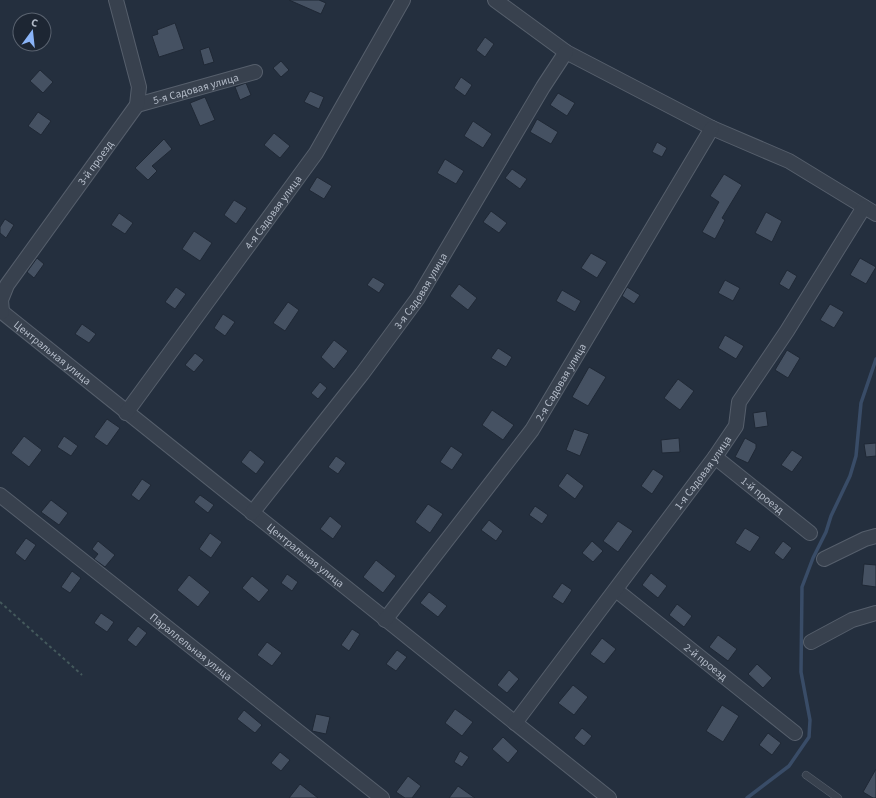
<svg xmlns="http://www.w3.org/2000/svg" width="876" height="798" font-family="'Source Sans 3',sans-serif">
	<rect width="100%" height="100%" fill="#242f3e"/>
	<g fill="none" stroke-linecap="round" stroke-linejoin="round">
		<!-- stream -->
		<path stroke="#394c67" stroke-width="3.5" d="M747 798 789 766 809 737 810 720 801 672 802 587 813 558 826 532 831 516 850 476 856 456 861 403 876 359"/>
	</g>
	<!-- building -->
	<g fill="#455162" stroke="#1f2835">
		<path d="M289 0H319L326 3 321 14Z"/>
		<path d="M175 23 184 49 159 57 152 36 158 34 157 30Z"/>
		<path d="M485 37 494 44 485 57 476 50Z"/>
		<path d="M209 47 214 62 204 65 200 50Z"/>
		<path d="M281 61 289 70 281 77 273 68Z"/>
		<path d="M40 70 53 82 43 93 30 81Z"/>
		<path d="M461 77 472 85 465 96 454 88Z"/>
		<path d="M246 83 251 95 240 100 235 87Z"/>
		<path d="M310 91 324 97 319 109 304 102Z"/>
		<path d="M558 93 575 103 567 116 550 105Z"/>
		<path d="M205 97 215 120 200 126 190 103Z"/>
		<path d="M38 112 51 121 41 135 28 126Z"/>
		<path d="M537 119 558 132 551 144 530 132Z"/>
		<path d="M473 121 492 134 483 148 464 136Z"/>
		<path d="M274 133 290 146 280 158 264 145Z"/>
		<path d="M164 139 172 149 152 166 157 171 148 180 135 168Z"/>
		<path d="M657 142 667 148 662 157 652 152Z"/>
		<path d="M445 159 464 171 456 184 437 173Z"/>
		<path d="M512 169 527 179 520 189 505 178Z"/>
		<path d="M724 174 742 185 722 218 725 220 715 239 702 232 719 202 710 196Z"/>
		<path d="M317 177 332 186 324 199 309 190Z"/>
		<path d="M234 200 247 208 236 224 224 215Z"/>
		<path d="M491 211 507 223 499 233 483 222Z"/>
		<path d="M766 212 782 221 772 242 755 233Z"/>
		<path d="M119 213 133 223 125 234 111 225Z"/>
		<path d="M5 219 14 225 6 238 0 233V227Z"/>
		<path d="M194 231 212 243 200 261 182 249Z"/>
		<path d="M591 253 607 262 597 278 581 268Z"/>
		<path d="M37 258 44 264 34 278 27 272Z"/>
		<path d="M860 258 876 267 866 284 850 275Z"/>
		<path d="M787 270 797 276 789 290 779 284Z"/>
		<path d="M373 277 385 284 379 293 367 285Z"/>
		<path d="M725 280 740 288 733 301 718 293Z"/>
		<path d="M459 284 477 298 468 310 450 296Z"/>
		<path d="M176 287 186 294 175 309 165 302Z"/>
		<path d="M627 287 640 295 634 304 622 296Z"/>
		<path d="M562 290 581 301 575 312 556 301Z"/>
		<path d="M288 302 299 310 285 331 273 323Z"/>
		<path d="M830 304 844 312 834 328 820 320Z"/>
		<path d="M223 314 235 322 225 336 214 328Z"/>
		<path d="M82 324 96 334 89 343 75 334Z"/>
		<path d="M725 335 744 346 736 359 718 348Z"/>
		<path d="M334 340 348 351 334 369 321 357Z"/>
		<path d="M498 348 512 357 506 367 491 358Z"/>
		<path d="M787 350 800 358 788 378 775 370Z"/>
		<path d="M195 353 204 360 194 372 185 365Z"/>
		<path d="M589 367 606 377 588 406 572 397Z"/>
		<path d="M678 379 694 391 680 410 664 398Z"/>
		<path d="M320 382 327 388 318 399 311 393Z"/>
		<path d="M492 410 514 425 503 440 482 425Z"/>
		<path d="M766 411 768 426 755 428 753 413Z"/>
		<path d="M107 419 120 428 107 446 94 437Z"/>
		<path d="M574 429 589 434 580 456 566 450Z"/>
		<path d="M24 436 42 450 29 467 11 453Z"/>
		<path d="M64 436 78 446 71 456 57 447Z"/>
		<path d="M679 438 680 452 662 453 661 440Z"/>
		<path d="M745 438 756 444V448L748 463 735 457Z"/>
		<path d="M876 443V456L866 457 864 444Z"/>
		<path d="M451 446 463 454 452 470 440 462Z"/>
		<path d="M250 450 265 462 256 474 241 462Z"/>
		<path d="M792 450 803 457 792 472 781 465Z"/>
		<path d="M336 456 346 463 338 474 328 467Z"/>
		<path d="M653 469 664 476 652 494 641 486Z"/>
		<path d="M567 473 584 486 575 499 558 486Z"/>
		<path d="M142 479 151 485 139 501 131 495Z"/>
		<path d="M200 495 214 505 208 513 194 502Z"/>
		<path d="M51 500 68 513 59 525 41 512Z"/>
		<path d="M428 504 443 514 430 533 415 522Z"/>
		<path d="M535 506 548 515 542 524 529 515Z"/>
		<path d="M330 516 342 526 333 539 320 529Z"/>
		<path d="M489 520 503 531 496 541 481 530Z"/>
		<path d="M618 521 633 531 618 552 603 541Z"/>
		<path d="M745 528 760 537 750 552 735 543Z"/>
		<path d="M210 533 222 542 211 558 199 549Z"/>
		<path d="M26 538 36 545 25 561 15 553Z"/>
		<path d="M98 541 115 555 105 567 94 559 98 554 92 549Z"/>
		<path d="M592 541 603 551 593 562 582 553Z"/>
		<path d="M783 541 792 548 783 560 774 553Z"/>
		<path d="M376 560 396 576 383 593 363 577Z"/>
		<path d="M864 564 876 565V587L862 585Z"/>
		<path d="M72 571 81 578 70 593 61 587Z"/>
		<path d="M651 573 667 586 658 598 642 585Z"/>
		<path d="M287 574 298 582 292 591 281 583Z"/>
		<path d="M189 575 210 592 198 607 177 590Z"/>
		<path d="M252 576 269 590 259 602 242 588Z"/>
		<path d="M562 583 572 590 563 604 552 597Z"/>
		<path d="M429 592 447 606 438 617 420 603Z"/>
		<path d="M677 604 692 616 684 627 669 615Z"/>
		<path d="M101 613 114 622 107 632 94 623Z"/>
		<path d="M138 626 147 633 136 647 127 640Z"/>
		<path d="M352 629 360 634 349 651 341 645Z"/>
		<path d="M718 635 737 649 728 661 709 647Z"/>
		<path d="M602 638 616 649 604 664 590 654Z"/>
		<path d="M267 642 282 653 272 666 257 655Z"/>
		<path d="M397 650 407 657 396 671 386 664Z"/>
		<path d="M757 664 772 678 763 688 748 674Z"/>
		<path d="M509 670 519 679 507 693 497 685Z"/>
		<path d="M573 685 588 697 574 715 558 703Z"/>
		<path d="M722 705 739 716 723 742 706 731Z"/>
		<path d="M455 709 473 722 462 736 445 723Z"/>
		<path d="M244 710 262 725 255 733 237 719Z"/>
		<path d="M316 714 330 717 326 734 312 731Z"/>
		<path d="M582 728 592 736 584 746 574 738Z"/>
		<path d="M768 733 781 743 772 755 759 745Z"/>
		<path d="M503 737 518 751 508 763 492 749Z"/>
		<path d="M460 751 469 757 462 767 454 762Z"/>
		<path d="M280 752 290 760 281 771 271 763Z"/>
		<path d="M876 769V798H873L863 792Z"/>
		<path d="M408 776 421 786 412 798H405L396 792Z"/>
		<path d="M300 784 318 798H289Z"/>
		<path d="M458 786 475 798H449Z"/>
	</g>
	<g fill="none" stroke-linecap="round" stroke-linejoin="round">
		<defs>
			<path id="service" d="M806 775 838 798"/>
			<g id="minor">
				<path d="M495 0 566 52 712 128 789 161 876 214"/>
				<path id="s1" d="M137 105 255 72"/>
				<path id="s2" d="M2 312 609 798"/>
				<path id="s3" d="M2 312 1 300 7 285 137 105 139 87 116 0"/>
				<path id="s4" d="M126 413 316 153 403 0"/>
				<path id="s5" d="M715 457 810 533"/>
				<path id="s6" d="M0 495 382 798"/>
				<path id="s7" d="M252 513 362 374 418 298 543 87 566 52"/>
				<path d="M824 559 865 539 876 536"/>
				<path id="s8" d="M616 590 795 733"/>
				<path id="s9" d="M385 620 532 430 712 128"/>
				<path d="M811 642 852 620 876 613"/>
				<path id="s10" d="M515 723 715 457 736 426 739 402 787 331 864 207"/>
			</g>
		</defs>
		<!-- service casing -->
		<use href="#service" stroke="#565f6c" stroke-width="8"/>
		<!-- minor casing -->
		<use href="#minor" stroke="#565f6c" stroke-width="16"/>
		<!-- path -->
		<path stroke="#44595c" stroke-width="2" stroke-dasharray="3 3" stroke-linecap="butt" d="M0 602 82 675"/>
		<!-- service -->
		<use href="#service" stroke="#38414e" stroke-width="7"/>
		<!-- minor -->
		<use href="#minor" stroke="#38414e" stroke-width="14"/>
	</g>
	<g text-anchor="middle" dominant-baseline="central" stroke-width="4" stroke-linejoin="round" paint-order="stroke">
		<!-- street labels -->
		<g font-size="11" fill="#b4bcc9" stroke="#1d2633">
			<text stroke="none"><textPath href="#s1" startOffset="61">5-я Садовая улица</textPath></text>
			<text stroke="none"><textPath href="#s3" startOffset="179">3-й проезд</textPath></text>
			<text stroke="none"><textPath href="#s4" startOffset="249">4-я Садовая улица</textPath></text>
			<text stroke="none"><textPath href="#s7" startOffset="279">3-я Садовая улица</textPath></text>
			<text stroke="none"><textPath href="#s2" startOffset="65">Центральная улица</textPath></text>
			<text stroke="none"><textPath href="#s9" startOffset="296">2-я Садовая улица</textPath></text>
			<text stroke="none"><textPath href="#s10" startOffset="313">1-я Садовая улица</textPath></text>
			<text stroke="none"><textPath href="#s5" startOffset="61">1-й проезд</textPath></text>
			<text stroke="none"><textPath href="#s2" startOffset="389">Центральная улица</textPath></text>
			<text stroke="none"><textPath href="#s6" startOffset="244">Параллельная улица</textPath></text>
			<text stroke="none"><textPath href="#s8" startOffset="115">2-й проезд</textPath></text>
		</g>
	</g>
	<!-- north arrow -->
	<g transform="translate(32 32) rotate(15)"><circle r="19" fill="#1d2633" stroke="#59626f"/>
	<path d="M0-3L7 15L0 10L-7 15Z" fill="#8ab4f8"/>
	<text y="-6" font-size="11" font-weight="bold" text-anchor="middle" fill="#b4bcc9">С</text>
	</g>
</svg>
